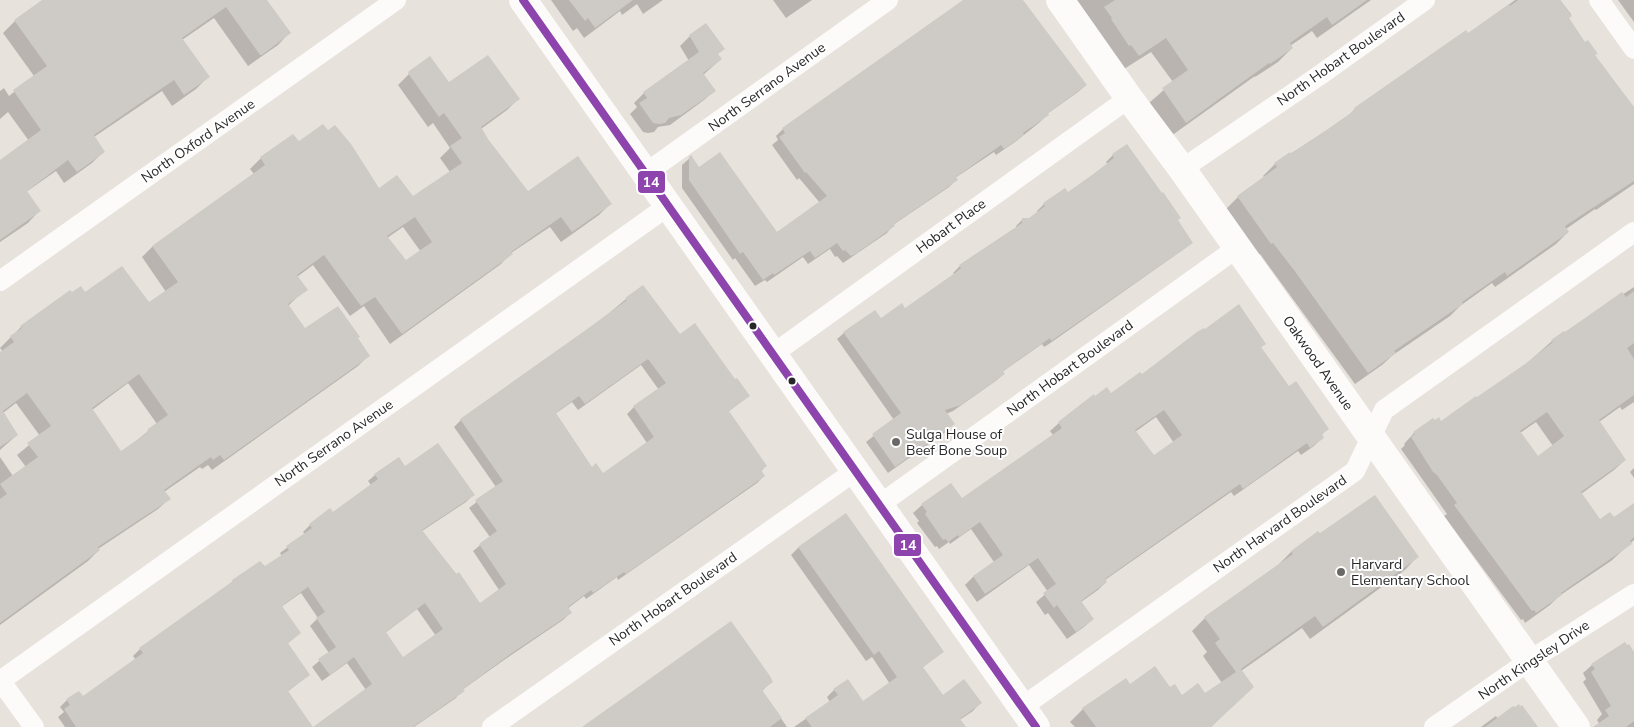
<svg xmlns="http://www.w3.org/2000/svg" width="1634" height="727" font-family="'Nunito Sans',sans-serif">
	<rect width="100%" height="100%" fill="#e8e2dc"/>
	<!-- shadow -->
	<g fill="#0003" fill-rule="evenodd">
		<path d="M43 0H266L289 33 278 45 248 66 214 18 182 40 208 77 196 89 172 106 162 91 94 137 104 151 92 163 64 183 56 171 26 192 39 211 28 223 0 242V160L1 161 29 141 8 112 0 119V91L4 88 9 96 34 76 3 33 15 21Z"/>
		<path d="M551 0H663L643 14 637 4 622 15 620 11 584 38 577 28 573 31Z"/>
		<path d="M773 0H812L786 18Z"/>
		<path d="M965 0H1022L1086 85 1078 92 1047 114 1040 122 1015 142 996 155 994 152 955 178 956 180 949 187 893 225 887 233 843 263 837 256 835 257 830 249 808 264 803 257 767 282 765 280 755 286 735 258 733 260 682 188V165L691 157 699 169 776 233 820 203 799 178 797 180 772 145 778 140 776 136 783 129Z"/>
		<path d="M1075 0H1371L1317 38 1312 31 1290 46 1292 48 1278 62 1255 77V76L1171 136 1149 103 1173 82 1151 52 1124 69Z"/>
		<path d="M1515 0H1560L1571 14 1567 19 1634 111V184L1596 210 1595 209 1566 229 1568 232 1556 244 1495 287 1492 283 1460 306 1450 316 1393 355 1382 365 1355 384 1260 254 1258 255 1226 209 1238 197 1265 178 1263 176 1275 164 1347 117 1355 109 1468 35Z"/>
		<path d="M1618 0H1634V22Z"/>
		<path d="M690 36 717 55 721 59 703 75 714 91 704 100 670 125 658 127 654 132 648 133 643 132 630 114 637 107 634 103 644 93 689 61 680 46Z"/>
		<path d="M409 74 518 99 507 110 481 129 487 140 528 193 610 204 599 215 561 242 550 227 511 253 501 264 390 344 364 306 350 316 313 265 297 277 306 289 288 306 305 330 356 338 369 355 358 366 212 470 208 465 202 469 200 467 164 492 169 499 158 509 98 549 99 550 88 561 0 625V457L13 476 26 467 17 455 40 436 16 403 3 413 17 435 0 450V353L3 352 0 348 21 327 85 294 148 304 166 292 142 257 152 247 254 174 250 169 261 158 293 135 298 143 379 189 412 198 450 172 440 158 450 148 433 123 428 127 398 85ZM403 227 421 252 406 262 387 238ZM128 383 157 424 121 453 92 410Z"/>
		<path d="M1113 155 1177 220 1191 243 1184 249 1049 344 1044 347 1042 344 1002 372 1003 374 997 380 953 411 946 414 953 424 947 431 888 473 866 442 894 420 837 339 844 333 905 310 955 275 953 273 960 266 1016 229V226L1023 219 1030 220 1038 213 1037 211 1044 204 1067 194 1108 165 1106 162Z"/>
		<path d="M1634 287V402L1622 410 1620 407 1599 422 1625 460 1614 470 1581 494 1600 520 1613 518 1634 504V540L1611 561 1559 596 1550 605 1525 623 1523 619 1521 620 1444 516 1447 514 1401 449 1405 445 1404 444 1414 433 1441 423 1525 365 1552 341ZM1536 422 1553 446 1538 457 1520 433Z"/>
		<path d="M626 299 679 336 735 381 748 396 728 412 766 466 760 472 764 476 757 483 618 580 617 577 586 599 584 596 567 609 570 613 563 620 504 660 462 690 456 698 414 727H315L366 690 347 663 322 681 312 667 329 653 310 626 318 618 301 593 281 607 300 633 287 644 309 675 287 692 312 727H65L58 717 64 712 60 707 67 700 82 698 136 660 133 656 140 649 227 587 233 581 265 568 282 556 280 553 305 534 303 532 310 525 332 513 371 485 368 481 375 475 405 468 473 495 466 502 422 531 480 604 499 590 473 551 490 537 469 508 496 487 454 427 461 420 584 334ZM641 365 659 390 634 407 627 414 647 443 603 475 591 468 555 414 572 402 578 410ZM417 609 436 636 403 659 385 633Z"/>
		<path d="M1265 344 1260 348 1288 388 1327 429 1321 436 1322 438 1314 446 1301 455 1298 451 1234 496 1231 492 1105 580 1106 582 1098 590 1081 602 1093 619 1084 627 1067 639 1048 613 1045 615 1036 602 1048 592 1029 565 977 602 965 585 973 577 994 562 971 529 950 544 949 542 939 549 937 546 935 547 917 523 919 521 913 513 922 505 962 500 1053 435 1050 431 1059 423 1111 395 1141 376ZM1156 417 1174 443 1154 457 1135 432Z"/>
		<path d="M1634 468V478L1630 472Z"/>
		<path d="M846 515 943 651 922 668 943 696 980 703 973 711 949 727H794L830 702 827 697 834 690 863 703 890 684 872 657 866 661 791 555 798 548Z"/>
		<path d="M1318 533 1417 557 1405 570 1310 639 1302 628 1241 671 1252 687 1211 727H1075L1070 722 1083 709 1126 680 1130 685 1170 689 1182 696 1205 695 1222 683 1203 656 1207 652 1192 631 1205 618 1280 565 1279 564 1291 552Z"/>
		<path d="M1634 652V727H1599L1600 725 1597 720 1602 714 1583 682 1586 679 1583 673 1592 665Z"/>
		<path d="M771 682 762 691 787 727H584Z"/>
		<path d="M1496 716 1498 719 1536 727H1481Z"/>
	</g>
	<!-- building -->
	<g fill="#cecac6" fill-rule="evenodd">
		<path d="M42 0H267L291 33 262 55H260L226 7 182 38 210 77 184 95 174 80 94 135 105 152 77 172 68 160 27 191 41 211 0 240V160L41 130 13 90 47 66 14 20Z"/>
		<path d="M569 0H633L595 28 588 18 585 21Z"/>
		<path d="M963 0H1023L1087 85 1048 113 1049 115 1023 133 1024 135 1004 149 1001 145 956 177 958 180 894 224 895 226 857 253 851 256 845 250 843 251 837 243 815 258 810 251 774 275 773 273 763 280 743 252 740 254 689 180V157L691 155 699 167 720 152 777 232 827 196 806 172 805 173 779 137 785 133 782 128Z"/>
		<path d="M1115 0H1367L1332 25 1327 17 1290 43 1293 48 1270 64 1269 63 1186 123 1162 88 1188 70 1166 38 1139 56 1131 45 1129 46 1111 19 1112 18 1104 7Z"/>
		<path d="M1518 0H1560L1572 16 1569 18 1585 42 1588 40 1598 54 1595 55 1634 107V181L1565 226 1569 232 1507 276 1505 272 1462 302 1463 304 1394 351 1396 353 1368 373 1294 270 1273 243 1271 244 1237 196 1277 167 1274 163 1290 152 1291 154 1328 129 1355 110 1354 108 1466 30 1468 33 1509 4 1510 6Z"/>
		<path d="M706 23 725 49 718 54 722 59 703 73 716 91 681 115 669 118 665 123 659 124 653 123 639 103 647 98 643 92 699 52 689 35Z"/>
		<path d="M488 55 520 99 481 127 488 139 528 191 578 156 612 204 572 232 561 217 511 252 513 254 402 334 375 297 361 306 324 255 297 275 308 290 288 304 305 328 338 306 360 337 358 338 370 356 224 460 220 455 213 460 211 457 164 490 171 499 98 547 100 550 0 623V499L7 494 0 484 38 457 27 443 51 426 27 393 3 411 18 435 0 447V352L14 342 10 336 22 328 20 326 70 290 72 292 81 286 85 292 122 266 149 302 178 282 152 246 265 165 260 157 293 134 299 141 323 124 328 130 335 125 351 144 379 188 397 175 413 196 462 163 450 146 462 138 444 113 439 117 408 73 409 71 430 56 449 82ZM415 217 432 242 406 260 387 236ZM139 374 168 415 148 429 147 433 121 451 92 408Z"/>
		<path d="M1127 144 1162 193 1163 192 1181 218 1178 220 1193 243 1057 337 1051 341 1050 338 1003 371 1005 374 961 405 945 410 955 424 895 467 872 434 901 413 843 332 875 310 881 318 902 303 905 308 955 273 961 268 959 265 1022 223V218H1029L1045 206 1043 203 1065 188 1068 192 1092 175 1114 158 1112 154Z"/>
		<path d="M643 285 680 334 695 323 735 379 737 378 750 396 729 411 767 466 761 470 765 476 626 574 624 572 593 593 591 590 568 607 572 613 512 653 463 689 465 691 413 727H76L64 709 70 705 66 699 79 691 83 696 143 653 139 648 233 581 232 580 260 561 265 566 289 550 286 546 312 528 309 524 330 508 333 512 378 479 374 474 399 457 405 466 438 443 475 495 422 530 456 574 459 572 480 603 506 584 479 544 497 531 475 500 503 481 460 419 583 332 627 300 625 298ZM648 359 666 383 633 406 654 437 603 473 596 463 592 467 556 413 579 396 585 404ZM308 587 325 612 316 618 336 647 318 659 330 675 354 657 372 684 313 727 288 691 310 675 288 643 301 633 282 606ZM425 603 443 629 403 657 386 632Z"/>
		<path d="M1634 291V343L1627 348 1634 359V395L1599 420 1626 460 1581 492 1600 519 1610 512 1614 517 1634 503V537L1630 541 1632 544 1561 593 1562 595 1536 613 1534 610 1532 611 1454 505 1457 503 1437 475 1433 472 1411 437 1415 434 1413 432 1433 418 1435 420 1439 417 1441 421 1476 396 1477 397 1525 364 1553 342 1551 340 1564 331 1565 332 1622 292 1626 297ZM1547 412 1564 436 1538 456 1520 431Z"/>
		<path d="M1239 304 1266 344 1261 347 1289 386 1296 381 1329 429 1322 434 1324 438 1310 448 1307 443 1243 489 1240 484 1105 579 1107 582 1081 601 1094 619 1076 632 1057 605 1054 608 1043 593 1056 584 1038 558 985 594 973 576 1003 555 980 522 959 537 958 535 948 542 946 539 943 540 936 530 925 514 927 512 921 504 951 483 962 498 1062 428 1058 422 1094 394 1095 396 1107 387 1111 393 1140 372 1142 374 1197 332 1204 328 1205 329ZM1164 410 1182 435 1154 455 1135 430Z"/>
		<path d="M1375 495 1419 557 1323 627 1315 616 1238 671 1241 669 1254 687 1211 727H1096L1082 708 1126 678 1130 684 1155 666 1170 687 1175 684 1182 695 1198 683 1205 693 1236 672 1215 643 1220 639 1204 617 1293 554 1291 551 1318 531 1320 533Z"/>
		<path d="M846 513 944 652 923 667 943 695 964 679 982 703 960 719 966 727H812L805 718 838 695 833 689 848 679 863 701 897 677 879 651 874 655 798 547Z"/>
		<path d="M731 621 770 676 773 682 762 690 782 718 770 727H582Z"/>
		<path d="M1625 642 1627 645 1629 644 1634 652V721L1626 727H1593L1609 716 1605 710 1611 706 1591 672 1595 669 1591 664Z"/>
		<path d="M1519 704 1520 706 1522 705 1538 727H1485L1513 706 1515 707Z"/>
	</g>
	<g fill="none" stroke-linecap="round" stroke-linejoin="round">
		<!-- street -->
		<g stroke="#fcfbfa" stroke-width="20">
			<path d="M1599 0 1634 49"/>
			<path d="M1182 169 1320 75 1425 0"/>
			<path d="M646 173 888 0"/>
			<path d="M0 281 396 0"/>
			<path d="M773 354 1129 98"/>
			<path d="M879 505 1237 248"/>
			<path d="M0 680 34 727"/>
			<path d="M0 681 668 206"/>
			<path d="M1022 707 1355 471 1384 410 1634 232"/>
			<path d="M492 727 855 471"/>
			<path d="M1434 727 1529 661 1634 594"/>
		</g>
		<!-- secondary -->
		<g stroke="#fcfbfa" stroke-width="28">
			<path d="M523 0 1036 727"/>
			<path d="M1060 0 1129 98 1182 169 1576 727"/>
		</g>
		<defs>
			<path id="bus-1" d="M523 0 1036 727"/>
		</defs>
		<!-- bus-1 casing -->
		<use href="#bus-1" stroke="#fff" stroke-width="11"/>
		<!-- bus-1 -->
		<use href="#bus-1" stroke="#8e44ad" stroke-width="8"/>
	</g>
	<!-- markers -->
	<g fill="#282828" stroke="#fff" stroke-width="2">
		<circle cx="753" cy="326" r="4.5"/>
		<circle cx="792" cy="381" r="4.5"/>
	</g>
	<g fill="#6b6967" stroke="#fff" stroke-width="2">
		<circle cx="896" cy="442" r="5"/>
		<circle cx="1341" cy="572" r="5"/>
	</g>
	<g text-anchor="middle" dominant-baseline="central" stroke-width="4" stroke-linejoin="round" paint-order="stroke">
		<!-- street labels -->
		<g font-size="14" fill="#282828" stroke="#fff">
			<text transform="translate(1341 59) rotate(-35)">North Hobart Boulevard</text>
			<text transform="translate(767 87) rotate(-36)">North Serrano Avenue</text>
			<text transform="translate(198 141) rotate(-35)">North Oxford Avenue</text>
			<text transform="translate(951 226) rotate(-36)">Hobart Place</text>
			<text transform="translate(1318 363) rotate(55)">Oakwood Avenue</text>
			<text transform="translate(1070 368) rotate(-36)">North Hobart Boulevard</text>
			<text transform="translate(334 443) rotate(-35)">North Serrano Avenue</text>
			<text transform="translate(1280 524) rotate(-35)">North Harvard Boulevard</text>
			<text transform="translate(673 599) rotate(-35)">North Hobart Boulevard</text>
			<text transform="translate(1534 660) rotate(-34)">North Kingsley Drive</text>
		</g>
		<!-- poi labels -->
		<g font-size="14" fill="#282828" stroke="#fff" text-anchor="start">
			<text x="906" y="434">Sulga House of<tspan x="906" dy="16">Beef Bone Soup</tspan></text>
			<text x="1351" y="564">Harvard<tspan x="1351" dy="16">Elementary School</tspan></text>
		</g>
	</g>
	<g stroke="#fff" stroke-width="2">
		<rect x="637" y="170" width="29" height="24" rx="5" fill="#8e44ad"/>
		<rect x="893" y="533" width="29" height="24" rx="5" fill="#8e44ad"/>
	</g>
	<g font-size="14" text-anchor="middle" font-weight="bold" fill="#fff">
		<text x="651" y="187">14</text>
		<text x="908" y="550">14</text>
	</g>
</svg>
